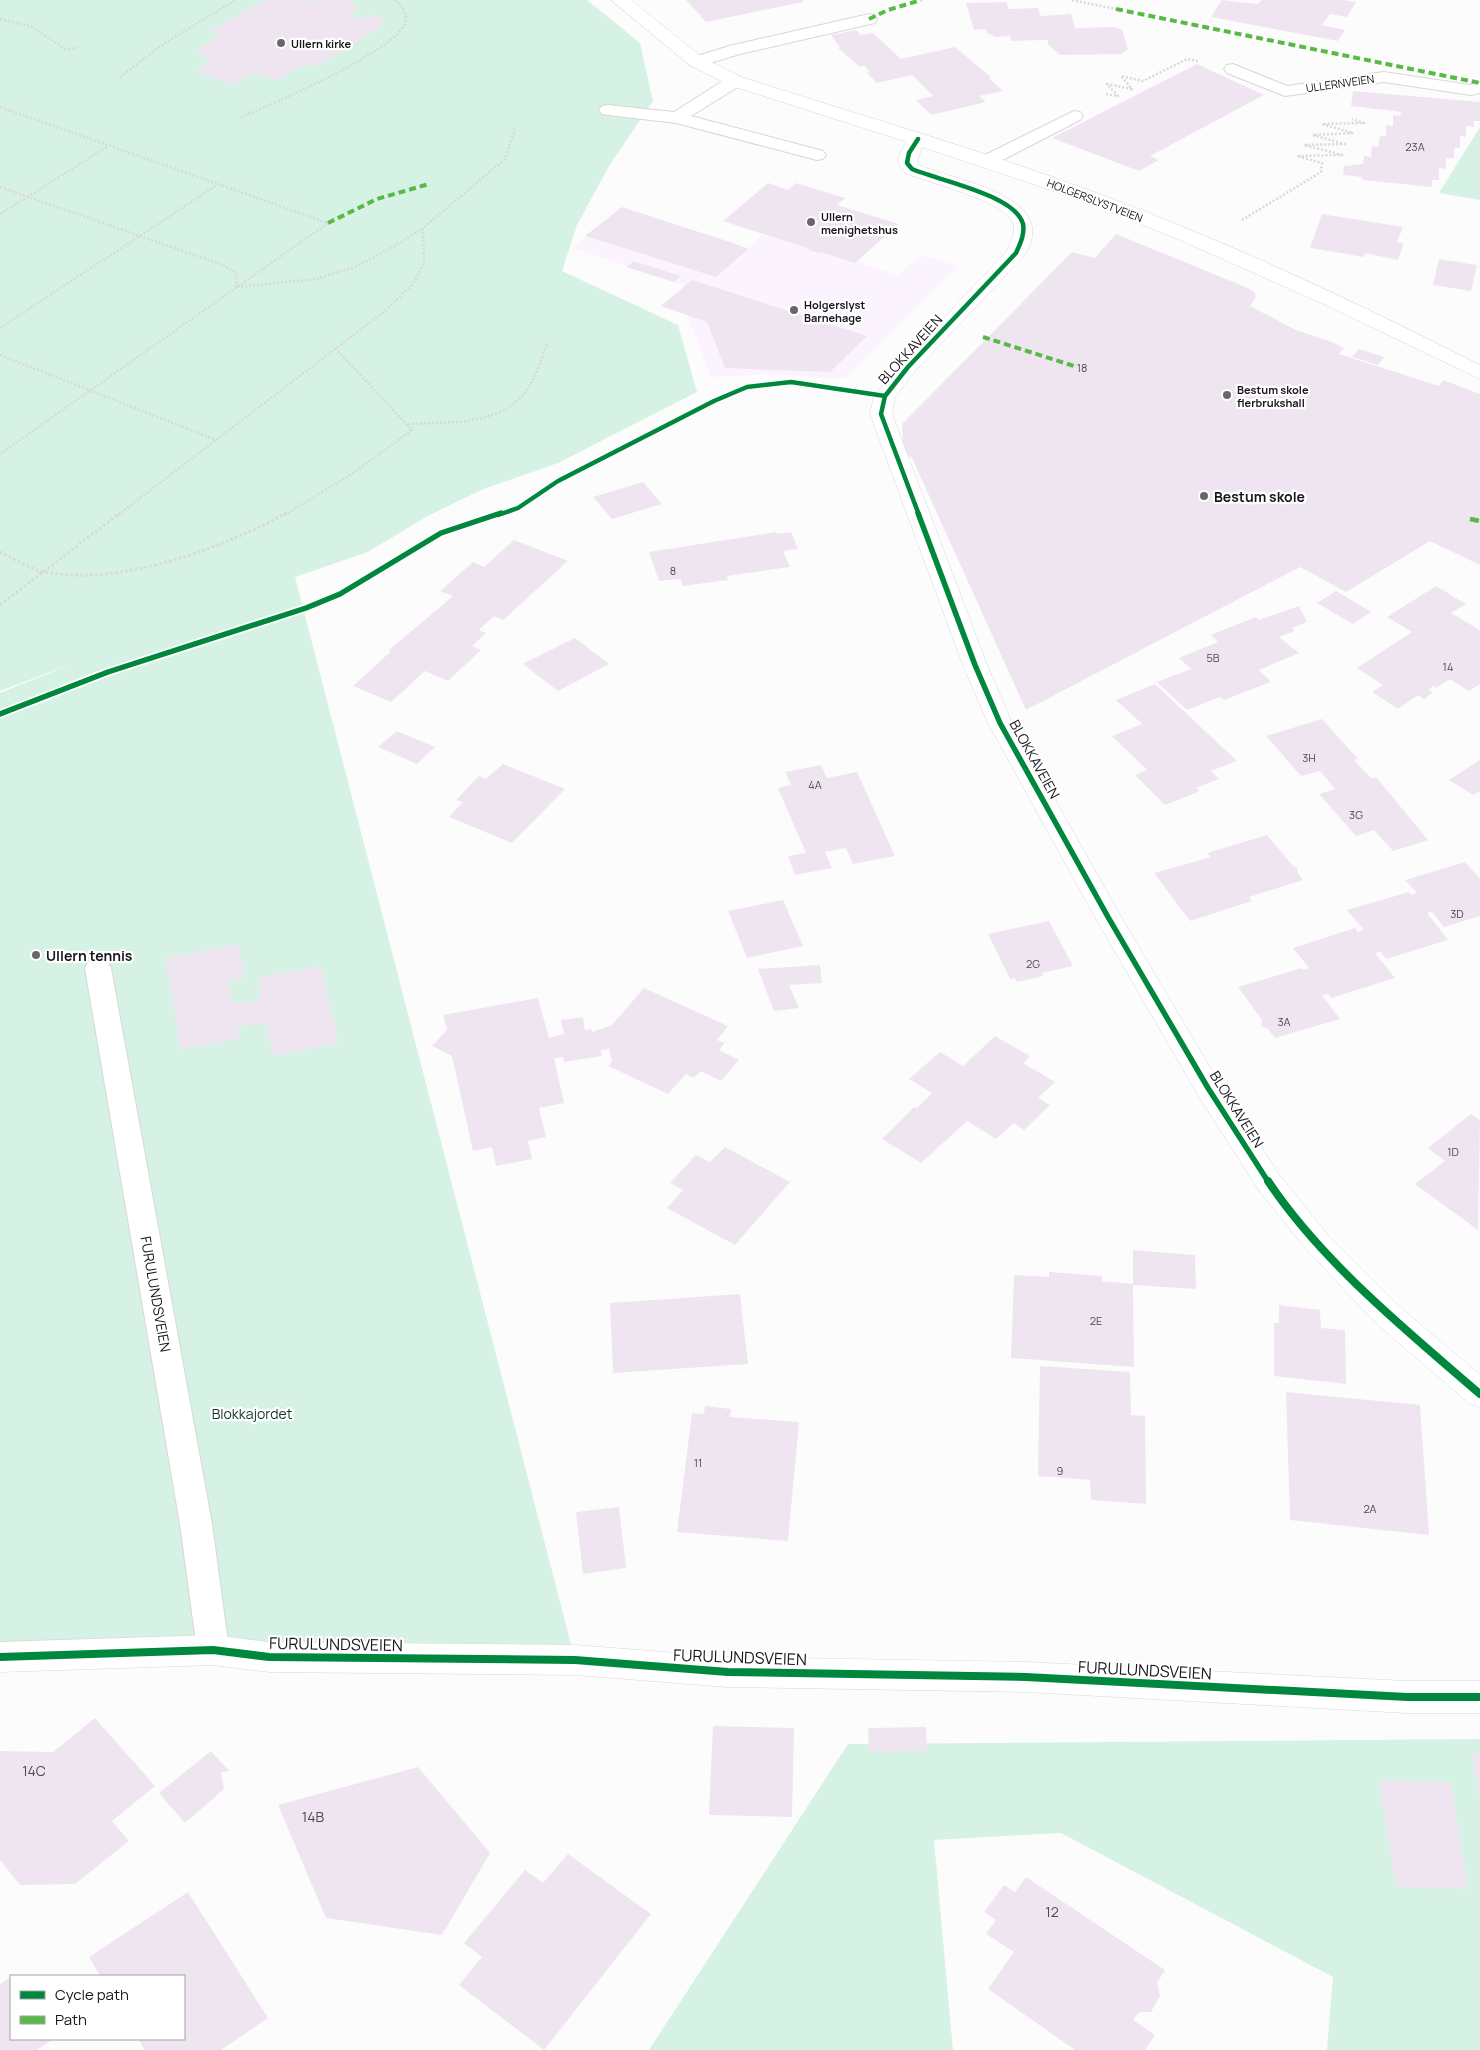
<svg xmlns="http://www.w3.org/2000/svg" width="1480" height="2050" font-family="Manrope,sans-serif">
	<rect width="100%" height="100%" fill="#fdfcfd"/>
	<!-- built -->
	<path fill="#fbf3fe" d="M763 234 810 249 808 250 817 253 820 252 855 263 857 262 898 275 921 255 959 266 845 378 838 379 775 374 711 377 687 315 661 306 685 286 674 282 681 276 634 261 627 266 572 248 587 237 716 277Z"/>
	<!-- green -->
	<g fill="#d5f2e4">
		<path d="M0 0H587L640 43 653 101 609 166 577 225 562 271 678 325 697 392 558 463 481 490 426 517 368 552 295 577 575 1660 0 1668V693L77 662 0 691Z"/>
		<path d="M1480 127V200L1439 193Z"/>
		<path d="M1480 1739V2050H1327L1333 1977 1061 1833 934 1840 953 2050H649L848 1744Z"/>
	</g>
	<!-- building -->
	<g fill="#efe5f1">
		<path d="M265 0H303L311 2 316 0H352L357 8 350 15 362 19 369 14 386 19 379 24 383 25 316 67 305 64 279 80 253 74 234 85 194 71 213 60 203 57 207 55 194 51 220 35 209 31Z"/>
		<path d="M686 0H802L803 2 706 22Z"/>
		<path d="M1222 0 1258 4 1261 0H1344L1356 2 1347 17 1330 14 1322 25 1345 30 1338 41 1211 17Z"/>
		<path d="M1006 2 1009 9 1038 8 1040 16 1071 14 1075 28 1115 27 1122 30 1128 49 1121 54 1060 55 1049 45 1047 40 1011 41 1010 36 996 37 987 33 985 29 974 30 966 3Z"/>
		<path d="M856 30 861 35 873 33 901 59 955 47 991 77 989 78 1003 91 979 96 986 102 931 115 916 100 933 96 912 75 877 83 867 73 870 72 864 66 860 67 838 48 840 47 831 35Z"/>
		<path d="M1197 64 1264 95 1150 156 1159 160 1139 171 1052 138Z"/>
		<path d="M1353 91 1480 102V121H1474V127L1466 126V137L1460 136V148H1454V158H1446V169L1439 168V180H1432V187L1362 180V177L1343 175 1344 166 1363 164 1364 156 1371 157 1372 146 1378 147 1380 136H1386V125L1393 126V115L1400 116 1401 112 1351 106Z"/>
		<path d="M768 183 788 190 796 183 822 191 845 198 837 205 899 224 855 263 820 252 818 253 808 250 810 249 723 221Z"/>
		<path d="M622 207 733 243 748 249 716 277 585 236Z"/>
		<path d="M1322 214 1403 227 1397 242 1404 243 1398 260 1365 253 1364 257 1310 248Z"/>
		<path d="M1116 234 1248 288 1255 293 1256 297 1250 306 1296 330 1332 342 1344 348 1339 354 1439 386 1443 380 1480 394V565L1430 541 1346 592 1300 567 1026 710 912 458 903 451 902 424 1072 252 1095 258Z"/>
		<path d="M1439 259 1477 265 1471 291 1433 285Z"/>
		<path d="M634 261 681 276 674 282 626 267Z"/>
		<path d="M692 280 867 336 830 372 725 368 707 322 661 306Z"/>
		<path d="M1359 349 1384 357 1378 365 1352 357Z"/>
		<path d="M643 482 662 504 612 519 593 497Z"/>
		<path d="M776 532 777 534 791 532 798 549 783 551 790 567 727 576 728 580 683 586 680 579 659 581 649 552Z"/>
		<path d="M514 540 568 561 503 620 494 616 479 630 486 633 472 646 481 650 448 681 425 671 391 702 353 686 390 652 389 650 453 596 440 591 473 562 484 567Z"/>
		<path d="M1436 586 1466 604 1451 613 1480 630V684L1469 691 1450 679 1436 688 1433 686 1428 690 1433 692 1424 699 1418 695 1398 709 1372 692 1383 685 1357 668 1412 632 1387 617Z"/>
		<path d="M1336 591 1371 612 1353 624 1317 603Z"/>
		<path d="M1299 606 1307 622 1292 628 1295 631 1279 637 1299 653 1259 670 1271 682 1224 700 1220 697 1187 710 1157 682 1191 669 1179 658 1218 642 1211 635 1256 617 1259 620Z"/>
		<path d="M575 638 609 664 558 691 523 664Z"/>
		<path d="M1155 684 1237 761 1211 771 1219 779 1196 788 1200 791 1165 805 1135 775 1147 770 1112 736 1142 724 1116 700Z"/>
		<path d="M1322 719 1358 759 1354 760 1371 778 1376 777 1428 840 1393 851 1374 830 1356 836 1319 794 1335 789 1320 771 1301 776 1266 736Z"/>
		<path d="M397 731 435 747 417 764 378 747Z"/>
		<path d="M1480 760V791L1473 795 1449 780Z"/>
		<path d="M503 764 565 789 512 843 449 817 463 802 456 800 479 776 486 779Z"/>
		<path d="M821 765 827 778 857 772 895 856 853 864 846 848 825 852 832 868 795 875 788 856 806 853 778 788 791 785 785 772Z"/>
		<path d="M1267 835 1292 865 1298 869 1297 871 1303 880 1249 897 1252 901 1190 921 1154 873 1211 857 1207 853Z"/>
		<path d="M1465 862 1480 879V916L1444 927 1432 912 1427 913 1448 940 1386 959 1381 952 1375 953 1395 978 1331 998 1329 994 1322 995 1340 1019 1275 1038 1267 1028 1261 1027 1262 1020 1238 987 1302 968 1303 970 1309 968 1293 948 1355 928 1358 932 1364 930 1347 910 1409 892 1411 895 1417 893 1405 880Z"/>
		<path d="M783 900 803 946 747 958 728 911Z"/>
		<path d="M1049 921 1073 966 1042 973 1043 976 1017 982 1015 978 1010 979 988 934Z"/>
		<path d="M238 944 245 978 228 981 233 1004 261 999 257 978 321 966 339 1043 273 1056 266 1022 238 1027 240 1038 181 1050 165 958Z"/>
		<path d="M820 965 822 983 789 985 799 1008 774 1011 758 969Z"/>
		<path d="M644 988 728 1026 717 1040 725 1043 719 1050 739 1060 721 1081 701 1071 693 1078 686 1074 668 1094 608 1066 612 1061 609 1049 601 1050 602 1056 564 1062 563 1057 554 1058 564 1103 539 1108 546 1137 528 1141 532 1159 496 1166 492 1147 473 1151 452 1056 432 1046 447 1030 443 1015 538 998 549 1038 564 1034 561 1020 583 1017 585 1030 592 1029V1032L612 1025Z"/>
		<path d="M995 1036 1030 1056 1023 1063 1055 1082 1038 1098 1050 1105 1024 1130 1014 1123 996 1139 967 1121 921 1163 882 1139 914 1107 917 1108 932 1093 909 1079 940 1052 963 1066Z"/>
		<path d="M1471 1114 1480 1120 1478 1230 1415 1184 1445 1161 1428 1148Z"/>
		<path d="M725 1147 790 1182 735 1245 667 1208 683 1190 670 1183 696 1155 710 1162Z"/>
		<path d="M1133 1250 1195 1255 1196 1289 1133 1285Z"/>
		<path d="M1049 1272 1102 1276V1281L1133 1284 1134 1367 1011 1358 1014 1275 1049 1277Z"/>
		<path d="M740 1294 748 1364 613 1373 610 1303Z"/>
		<path d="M1279 1305 1320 1310 1321 1328 1345 1330 1346 1384 1274 1376V1323H1279Z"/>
		<path d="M1040 1366 1130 1372 1131 1415 1145 1416 1146 1504 1091 1500 1090 1480 1038 1476Z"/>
		<path d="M1286 1392 1420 1405 1429 1535 1290 1520Z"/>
		<path d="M705 1406 731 1409 730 1417 799 1422 788 1541 677 1532 692 1413 704 1414Z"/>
		<path d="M619 1507 626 1568 583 1574 576 1512Z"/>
		<path d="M95 1718 155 1786 112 1821 129 1841 75 1884 20 1885 0 1860V1751L53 1752Z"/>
		<path d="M713 1726 794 1728 792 1817 709 1815Z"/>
		<path d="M926 1727 927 1751 869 1752 868 1728Z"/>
		<path d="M211 1751 229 1771 221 1772 224 1789 185 1823 159 1793Z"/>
		<path d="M1471 1753H1480V1797H1479Z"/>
		<path d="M418 1767 490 1853 442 1935 326 1918 278 1805Z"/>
		<path d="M1379 1780 1451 1782 1468 1889 1396 1887Z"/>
		<path d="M568 1854 651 1914 544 2050 459 1985 482 1957 464 1943 525 1870 543 1883Z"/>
		<path d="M1026 1877 1165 1970 1157 1983 1160 1996 1151 2012H1139L1133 2020 1155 2035 1145 2050H1075L988 1989 1014 1952 986 1934 996 1920 984 1912 1004 1885 1015 1892Z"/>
		<path d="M188 1892 268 2018 221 2050H145L138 2039H184V1976H100L89 1957Z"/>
		<path d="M11 1977V2039H54L36 2050H0V1984Z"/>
	</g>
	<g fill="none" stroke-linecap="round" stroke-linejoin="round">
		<defs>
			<g id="service">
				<path d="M869 14 875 15 877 19 875 23 740 54 697 67 691 66 688 62 691 58 729 46Z"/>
				<path d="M1233 64 1287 86 1384 72 1470 85 1480 82V93L1471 95 1384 82 1285 96 1227 73 1224 69 1227 65Z"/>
				<path d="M735 76 741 77 744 81 741 85 691 116 823 151 826 155 823 159 817 160 676 123 608 115 602 114 599 110 602 106 608 105 674 112 729 77Z"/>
				<path d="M1074 111 1080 112 1083 116 1080 120 993 165H981L978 161 981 157Z"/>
				<path d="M98 959 107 961 111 968 212 1524 229 1650 224 1660 213 1664 202 1660 197 1650 180 1524 85 968 89 961Z"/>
			</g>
			<g id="minor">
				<path d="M611 0H631L703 58 741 77C859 115 978 149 1094 192 1226 241 1354 301 1480 365V379L1328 306 1180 240 1080 200 922 147 917 162 919 165C955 181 1065 196 1023 257L915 371 895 397 892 414 987 665 1012 723 1121 917 1218 1081 1280 1176 1328 1235 1400 1307 1480 1375V1407L1469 1403 1378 1325 1308 1251 1260 1192 1198 1095 1095 917 988 723 963 665 870 414 874 396 901 363 1007 251C1011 242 1017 230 1012 221 1001 200 929 183 905 173L898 163 900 153 907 142 729 85 691 66Z"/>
				<path d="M213 1635 269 1642 575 1645 728 1657 1026 1662 1407 1681H1480V1713H1407L1026 1692 728 1687 575 1675 269 1672 213 1665 0 1672V1642Z"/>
			</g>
		</defs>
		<!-- service casing -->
		<use href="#service" stroke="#d9d6da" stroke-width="2"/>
		<!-- minor casing -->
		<use href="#minor" stroke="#d9d6da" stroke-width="1"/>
		<!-- path-far1 -->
		<g stroke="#d9d9d9" stroke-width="2.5" stroke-dasharray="2 2" stroke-linecap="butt">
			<path d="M1072 0 1116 9"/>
			<path d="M0 19 30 26 67 50 77 47"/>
			<path d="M120 77 166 42 236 0"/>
			<path d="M1106 94 1118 96 1107 84 1132 89 1121 76 1143 81 1187 59 1198 61"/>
			<path d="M0 107 328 223 0 454"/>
			<path d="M241 117C271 105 396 51 405 23 408 13 402 5 395 0"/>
			<path d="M0 187 223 265 236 273V287"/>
			<path d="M0 214 107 147"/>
			<path d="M1242 220 1321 172 1322 163 1297 156 1342 155 1304 145 1345 144 1313 135 1353 133 1322 124 1364 123 1352 119"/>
			<path d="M237 287 316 279 357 266 395 246 423 228 505 159 515 129"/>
			<path d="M0 328 217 185"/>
			<path d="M0 355 216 440"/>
			<path d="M408 424C445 422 495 426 522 396 535 382 540 361 547 344"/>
			<path d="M118 515 386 310 412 285 424 264 423 228"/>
			<path d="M284 515 349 476 412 430 335 348"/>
		</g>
		<!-- path -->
		<g stroke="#d9d9d9" stroke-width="3" stroke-dasharray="2.5 2.5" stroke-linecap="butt">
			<path d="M0 552C15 559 29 569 45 572 116 587 224 548 286 513"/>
			<path d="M0 605 120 513"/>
		</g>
		<!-- service -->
		<use href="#service" fill="#fff" fill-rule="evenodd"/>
		<!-- minor -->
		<use href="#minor" fill="#fff" fill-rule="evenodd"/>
		<!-- quiet-far1 -->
		<g stroke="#58b947" stroke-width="4" stroke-dasharray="7 4" stroke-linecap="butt">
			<path d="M1116 9 1480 83"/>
			<path d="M869 19 888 10 921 0"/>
			<path d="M328 223 377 199 429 184"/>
			<path d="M983 337 1074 366"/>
		</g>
		<!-- quiet -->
		<path stroke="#58b947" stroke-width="4.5" stroke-dasharray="9 4.5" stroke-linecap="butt" d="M1470 519 1480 521"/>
		<defs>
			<g id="cycleway-far2">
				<path d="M918 139 909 153 907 163 912 169C937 180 1016 195 1023 224 1025 234 1020 244 1016 253L908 367 885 396 881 414 919 515"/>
				<path d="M498 515 518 508 558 481 714 401 747 387 791 382 885 396"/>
			</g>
			<g id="cycleway-far1">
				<path d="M918 513 975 665 1000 723 1108 917 1208 1088 1269 1183"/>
				<path d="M0 714 108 672 306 608 340 594 441 533 501 513"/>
			</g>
			<g id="cycleway">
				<path d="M1268 1181C1322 1262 1407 1331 1480 1394"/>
				<path d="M0 1657 213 1650 269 1657 575 1660 728 1672 1026 1677 1407 1697H1480"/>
			</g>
		</defs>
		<!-- cycleway-far2 casing -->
		<use href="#cycleway-far2" stroke="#fff" stroke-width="7"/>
		<!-- cycleway-far1 casing -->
		<use href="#cycleway-far1" stroke="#fff" stroke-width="9"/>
		<!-- cycleway casing -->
		<use href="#cycleway" stroke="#fff" stroke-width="11"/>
		<!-- cycleway-far2 -->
		<use href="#cycleway-far2" stroke="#00873e" stroke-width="4.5"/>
		<!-- cycleway-far1 -->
		<use href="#cycleway-far1" stroke="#00873e" stroke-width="5.5"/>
		<!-- cycleway -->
		<use href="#cycleway" stroke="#00873e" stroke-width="8"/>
	</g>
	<!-- markers -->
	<g fill="#69666a" stroke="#fff" stroke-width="2">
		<circle cx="281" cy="43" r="5"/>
		<circle cx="811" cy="222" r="5"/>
		<circle cx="794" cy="310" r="5"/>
		<circle cx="1227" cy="395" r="5"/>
		<circle cx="1204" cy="496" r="5"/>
		<circle cx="36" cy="955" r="5"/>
	</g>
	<g text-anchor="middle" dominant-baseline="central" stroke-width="4.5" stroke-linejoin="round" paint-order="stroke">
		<!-- far-poi labels -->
		<g font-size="11" font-weight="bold" fill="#19151b" stroke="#fff" text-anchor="start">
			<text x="291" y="43">Ullern kirke</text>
			<text x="821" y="216">Ullern<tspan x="821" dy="13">menighetshus</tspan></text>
			<text x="804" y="304">Holgerslyst<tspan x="804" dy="13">Barnehage</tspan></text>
			<text x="1237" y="389">Bestum skole<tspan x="1237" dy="13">flerbrukshall</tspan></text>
		</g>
		<!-- far-street labels -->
		<g font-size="11" fill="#19151b" stroke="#fff">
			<text transform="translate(1340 83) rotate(-8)">ULLERNVEIEN</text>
			<text transform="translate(1095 200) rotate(21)">HOLGERSLYSTVEIEN</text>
		</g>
		<!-- number labels -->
		<g font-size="11" fill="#4e4950">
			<text x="1415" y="146">23A</text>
			<text x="1082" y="367">18</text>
			<text x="673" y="570">8</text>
			<text x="1213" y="657">5B</text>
			<text x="1448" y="666">14</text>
			<text x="1309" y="757">3H</text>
			<text x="815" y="784">4A</text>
			<text x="1356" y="814">3G</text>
			<text x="1457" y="913">3D</text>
			<text x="1033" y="963">2G</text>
			<text x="1284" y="1021">3A</text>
			<text x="1453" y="1151">1D</text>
			<text x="1096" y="1320">2E</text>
			<text x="698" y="1462">11</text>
			<text x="1060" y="1470">9</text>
			<text x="1370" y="1508">2A</text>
		</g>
		<!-- street labels -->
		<g font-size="14" fill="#19151b" stroke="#fff">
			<text transform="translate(910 349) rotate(-48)">BLOKKAVEIEN</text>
			<text transform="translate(1035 759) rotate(61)">BLOKKAVEIEN</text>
			<text transform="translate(1237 1109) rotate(58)">BLOKKAVEIEN</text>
			<text transform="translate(156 1294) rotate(80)">FURULUNDSVEIEN</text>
		</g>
		<!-- poi labels -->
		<g font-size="14" font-weight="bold" fill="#19151b" stroke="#fff" text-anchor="start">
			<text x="1214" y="496">Bestum skole</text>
			<text x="46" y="955">Ullern tennis</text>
		</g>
		<!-- park labels -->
		<g font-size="14" fill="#123426" stroke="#fff">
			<text x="252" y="1413">Blokkajordet</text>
		</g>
		<!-- near-number labels -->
		<g font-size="14" fill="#4e4950">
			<text x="34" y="1770">14C</text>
			<text x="313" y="1816">14B</text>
			<text x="1052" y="1911">12</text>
		</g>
		<!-- near-street labels -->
		<g font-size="16" fill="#19151b" stroke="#fff">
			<text transform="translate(336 1644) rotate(1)">FURULUNDSVEIEN</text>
			<text transform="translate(740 1657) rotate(2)">FURULUNDSVEIEN</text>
			<text transform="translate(1145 1670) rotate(3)">FURULUNDSVEIEN</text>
		</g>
	</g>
	<!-- legend -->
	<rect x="10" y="1975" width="175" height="65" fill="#ffffff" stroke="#a3a1a4"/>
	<rect x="20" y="1991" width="25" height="8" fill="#00873e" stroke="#a3a1a4"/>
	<text x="55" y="2000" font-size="15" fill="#19151b">Cycle path</text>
	<rect x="20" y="2016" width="25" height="8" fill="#58b947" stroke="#a3a1a4"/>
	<text x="55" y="2025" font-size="15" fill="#19151b">Path</text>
</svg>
